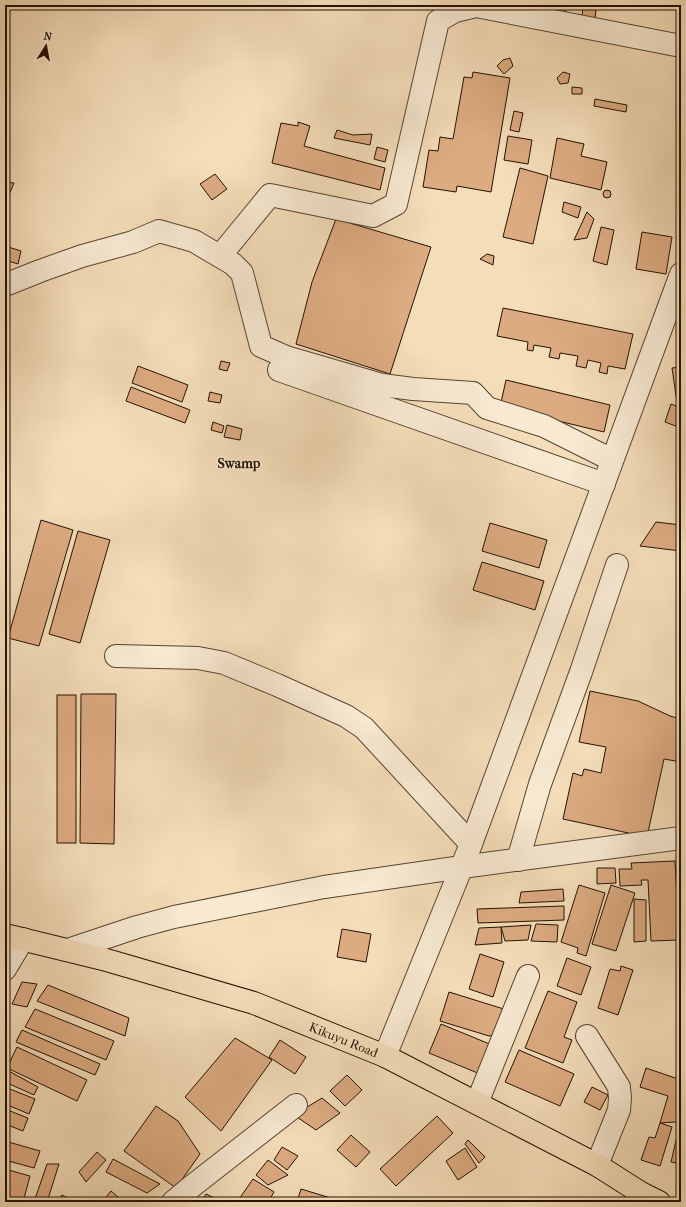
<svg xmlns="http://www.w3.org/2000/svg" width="686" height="1207" font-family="'IM FELL French Canon',serif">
	<rect width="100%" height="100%" fill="#f4ddb9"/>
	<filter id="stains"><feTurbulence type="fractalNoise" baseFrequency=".005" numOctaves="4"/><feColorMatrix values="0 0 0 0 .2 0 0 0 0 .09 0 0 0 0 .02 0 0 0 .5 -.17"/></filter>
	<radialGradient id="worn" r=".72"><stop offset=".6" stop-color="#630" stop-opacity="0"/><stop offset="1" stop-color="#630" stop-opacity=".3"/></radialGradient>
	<!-- building -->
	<g fill="#ddab82" stroke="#241103">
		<path d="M554 5 567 7 564 16 552 15Z"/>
		<path d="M583 7 596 8 595 19 582 16Z"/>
		<path d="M510 58 513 66 504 74 497 66 503 60Z"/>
		<path d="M473 72 510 78 491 192 457 186 456 192 423 187 429 150 438 151 440 137 453 139 464 77 472 78Z"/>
		<path d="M563 72 570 74 568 83 560 84 557 78Z"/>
		<path d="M572 87 582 88V94H572Z"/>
		<path d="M595 99 627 105 626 112 594 106Z"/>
		<path d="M514 111 523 113 519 132 510 130Z"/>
		<path d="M298 122 310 126 304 146 385 168 380 190 272 163 281 123 298 126Z"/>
		<path d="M337 130 353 135 372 134 370 145 334 138Z"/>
		<path d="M508 136 532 140 528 164 504 160Z"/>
		<path d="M557 138 584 144 581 156 607 162 601 190 550 178Z"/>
		<path d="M377 147 388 150 385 162 374 159Z"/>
		<path d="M520 168 548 176 533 244 503 237Z"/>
		<path d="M215 174 227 189 212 200 200 184Z"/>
		<path d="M5 182 14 183 5 204Z"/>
		<circle cx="607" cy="194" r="4"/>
		<path d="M564 202 581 207 578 218 562 212Z"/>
		<path d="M587 212 594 219 587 238 574 240Z"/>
		<path d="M336 219 431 247 390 374 296 344 312 282Z"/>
		<path d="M601 227 614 230 607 265 593 261Z"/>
		<path d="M642 232 672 237 666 274 636 269Z"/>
		<path d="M5 246 21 251 18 264 5 260Z"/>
		<path d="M487 254 494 256 493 265 480 259Z"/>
		<path d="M503 308 633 334 625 369 608 366 607 374 599 372 601 363 588 360 586 368 576 366 578 356 560 353 559 359 549 357 551 348 534 345 533 351 527 350 528 342 497 336Z"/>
		<path d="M221 361 230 363 227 371 219 369Z"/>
		<path d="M138 366 188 385 182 402 132 383Z"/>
		<path d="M681 367V395L676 396 672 368Z"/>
		<path d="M506 380 610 405 604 432 500 407Z"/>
		<path d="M131 387 190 410 185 423 126 401Z"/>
		<path d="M210 392 222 395 220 403 208 401Z"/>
		<path d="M671 404 681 408V428L665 422Z"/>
		<path d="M213 422 224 426 222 433 211 430Z"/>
		<path d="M227 425 242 429 240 440 224 437Z"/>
		<path d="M41 520 73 530 39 646 8 638Z"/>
		<path d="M656 522 681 525V551L640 546Z"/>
		<path d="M490 523 547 540 539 568 482 551Z"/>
		<path d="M78 531 110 540 80 643 49 634Z"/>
		<path d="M482 562 544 581 535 610 473 590Z"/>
		<path d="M590 691 638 701 670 716 681 719V762L664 759 647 837 563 819 573 773 582 776 584 769 601 773 606 747 579 742Z"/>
		<path d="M81 694H116L114 844 80 843Z"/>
		<rect x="57" y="695" width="19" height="148"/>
		<path d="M675 861 679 940 651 941 648 880H641L642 885 620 886 619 869H632L631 863Z"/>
		<path d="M597 868H615L616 883 597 884Z"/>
		<path d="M579 885 605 893 586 956 577 953 578 948 561 942Z"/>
		<path d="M611 885 635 893 616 951 592 944Z"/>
		<path d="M563 889 564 901 519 903 521 892Z"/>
		<path d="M634 899 646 900V941L634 942Z"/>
		<path d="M564 906V920L478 923 477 909Z"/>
		<path d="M536 924 558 925 557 942 531 941Z"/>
		<path d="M531 925 528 940 505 941 501 927Z"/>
		<path d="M501 927 502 943 475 945 479 928Z"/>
		<path d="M342 929 371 934 366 962 337 957Z"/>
		<path d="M480 954 504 962 493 997 469 989Z"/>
		<path d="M567 958 591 967 581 995 557 986Z"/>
		<path d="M621 966 633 970 618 1015 598 1008 610 969 620 971Z"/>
		<path d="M22 982 37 984 27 1007 12 1004Z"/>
		<path d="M48 985 129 1018 125 1036 37 1001Z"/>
		<path d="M548 991 577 1002 564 1037 572 1040 563 1063 525 1048Z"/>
		<path d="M449 992 507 1010 500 1034 489 1036 440 1021Z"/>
		<path d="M35 1009 114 1041 106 1060 25 1027Z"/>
		<path d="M441 1024 492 1045 480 1074 429 1053Z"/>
		<path d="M22 1030 100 1064 95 1075 16 1042Z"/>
		<path d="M235 1038 272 1060 221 1131 185 1097Z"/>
		<path d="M280 1040 306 1057 295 1074 269 1057Z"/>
		<path d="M17 1047 87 1080 77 1101 7 1068Z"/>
		<path d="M519 1050 574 1074 560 1106 505 1082Z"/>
		<path d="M646 1068 681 1080V1127L675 1122 660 1123 668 1096 640 1087Z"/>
		<path d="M5 1069 38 1087 34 1095 5 1082Z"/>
		<path d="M347 1075 362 1090 345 1106 330 1091Z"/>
		<path d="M5 1087 35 1099 29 1114 5 1104Z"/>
		<path d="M592 1087 608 1095 600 1110 584 1102Z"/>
		<path d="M322 1098 340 1113 316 1130 294 1115Z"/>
		<path d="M156 1106 178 1121 200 1154 176 1188 124 1151Z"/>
		<path d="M5 1109 28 1118 23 1131 5 1124Z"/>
		<path d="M437 1116 453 1133 396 1186 380 1169Z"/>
		<path d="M660 1123 672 1127 660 1166 641 1160 649 1137 655 1138Z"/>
		<path d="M678 1132 681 1133V1164L671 1162Z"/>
		<path d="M351 1135 370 1152 356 1167 337 1150Z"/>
		<path d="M468 1140 485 1157 479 1163 465 1144Z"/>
		<path d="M5 1141 40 1151 34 1168 5 1160Z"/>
		<path d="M282 1147 298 1156 287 1170 274 1160Z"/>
		<path d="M465 1148 477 1167 458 1180 446 1161Z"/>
		<path d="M97 1152 106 1160 86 1182 79 1172Z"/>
		<path d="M113 1159 160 1184 147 1193 106 1172Z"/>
		<path d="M268 1160 288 1175 268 1185 256 1175Z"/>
		<path d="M47 1164H59L47 1202H34Z"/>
		<path d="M5 1169 30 1176 23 1202H16L5 1199Z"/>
		<path d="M253 1179 274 1192 268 1202H237Z"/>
		<path d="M301 1189 344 1202H297Z"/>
		<path d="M111 1191 124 1202H102Z"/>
		<path d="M206 1194 223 1202H201Z"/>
		<path d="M62 1195 76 1202H56Z"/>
	</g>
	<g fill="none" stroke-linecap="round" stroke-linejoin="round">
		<defs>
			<g id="minor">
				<path d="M220 256 270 195 373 216 396 204 438 21 455 11 476 6 681 46"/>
				<path d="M5 285 40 271 82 256 133 242 159 231 194 241 233 264 242 273 261 346 286 357 382 385 413 389 473 393 487 408 544 426 612 460"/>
				<path d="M279 370 604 484"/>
				<path d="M116 656 198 658 224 663 277 685 346 716 364 728 471 844"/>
				<path d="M518 860 540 784 581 672 617 565"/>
				<path d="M68 950 137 927 174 917 324 887 462 867 681 838"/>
				<path d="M5 969 23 939"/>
				<path d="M587 1036 619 1087 620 1098 619 1110 597 1165"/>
				<path d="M385 1056 471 844 681 274"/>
				<path d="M477 1103 528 976"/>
				<path d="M173 1202 191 1187 296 1105"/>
			</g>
			<g id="major">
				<path id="s1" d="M5 935 103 959 254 1003 385 1056 597 1165 641 1193 659 1202"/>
			</g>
		</defs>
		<!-- minor casing -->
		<use href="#minor" stroke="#584430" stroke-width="24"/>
		<!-- major casing -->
		<use href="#major" stroke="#241103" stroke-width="24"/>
		<!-- minor -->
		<use href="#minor" stroke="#f8e9d2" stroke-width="22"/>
		<!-- major -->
		<use href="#major" stroke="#f4ddb9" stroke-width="22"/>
	</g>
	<g text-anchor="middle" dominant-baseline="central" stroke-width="3" stroke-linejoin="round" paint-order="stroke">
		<!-- street labels -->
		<g font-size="13" fill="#241103" stroke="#f8e9d2">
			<text stroke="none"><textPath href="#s1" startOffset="355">Kikuyu Road</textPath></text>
		</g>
		<!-- neighbourhood labels -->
		<g font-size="14" font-weight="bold" fill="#241103" stroke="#f8e9d2">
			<text x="239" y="463">Swamp</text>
		</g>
	</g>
	<!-- margin -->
	<rect width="686" height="1207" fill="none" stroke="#f4ddb9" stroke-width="20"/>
	<rect x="6" y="6" width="674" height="1195" fill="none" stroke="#241103" stroke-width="2"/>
	<rect x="10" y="10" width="666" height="1187" fill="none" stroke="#241103"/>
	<!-- north arrow -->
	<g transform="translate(46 46) rotate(11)" stroke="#f8e9d2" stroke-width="3" paint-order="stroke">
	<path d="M0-3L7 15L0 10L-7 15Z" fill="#241103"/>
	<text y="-6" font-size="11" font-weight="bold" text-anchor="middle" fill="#241103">N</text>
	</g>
	<rect width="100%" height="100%" filter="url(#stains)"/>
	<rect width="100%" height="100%" fill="url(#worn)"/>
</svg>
